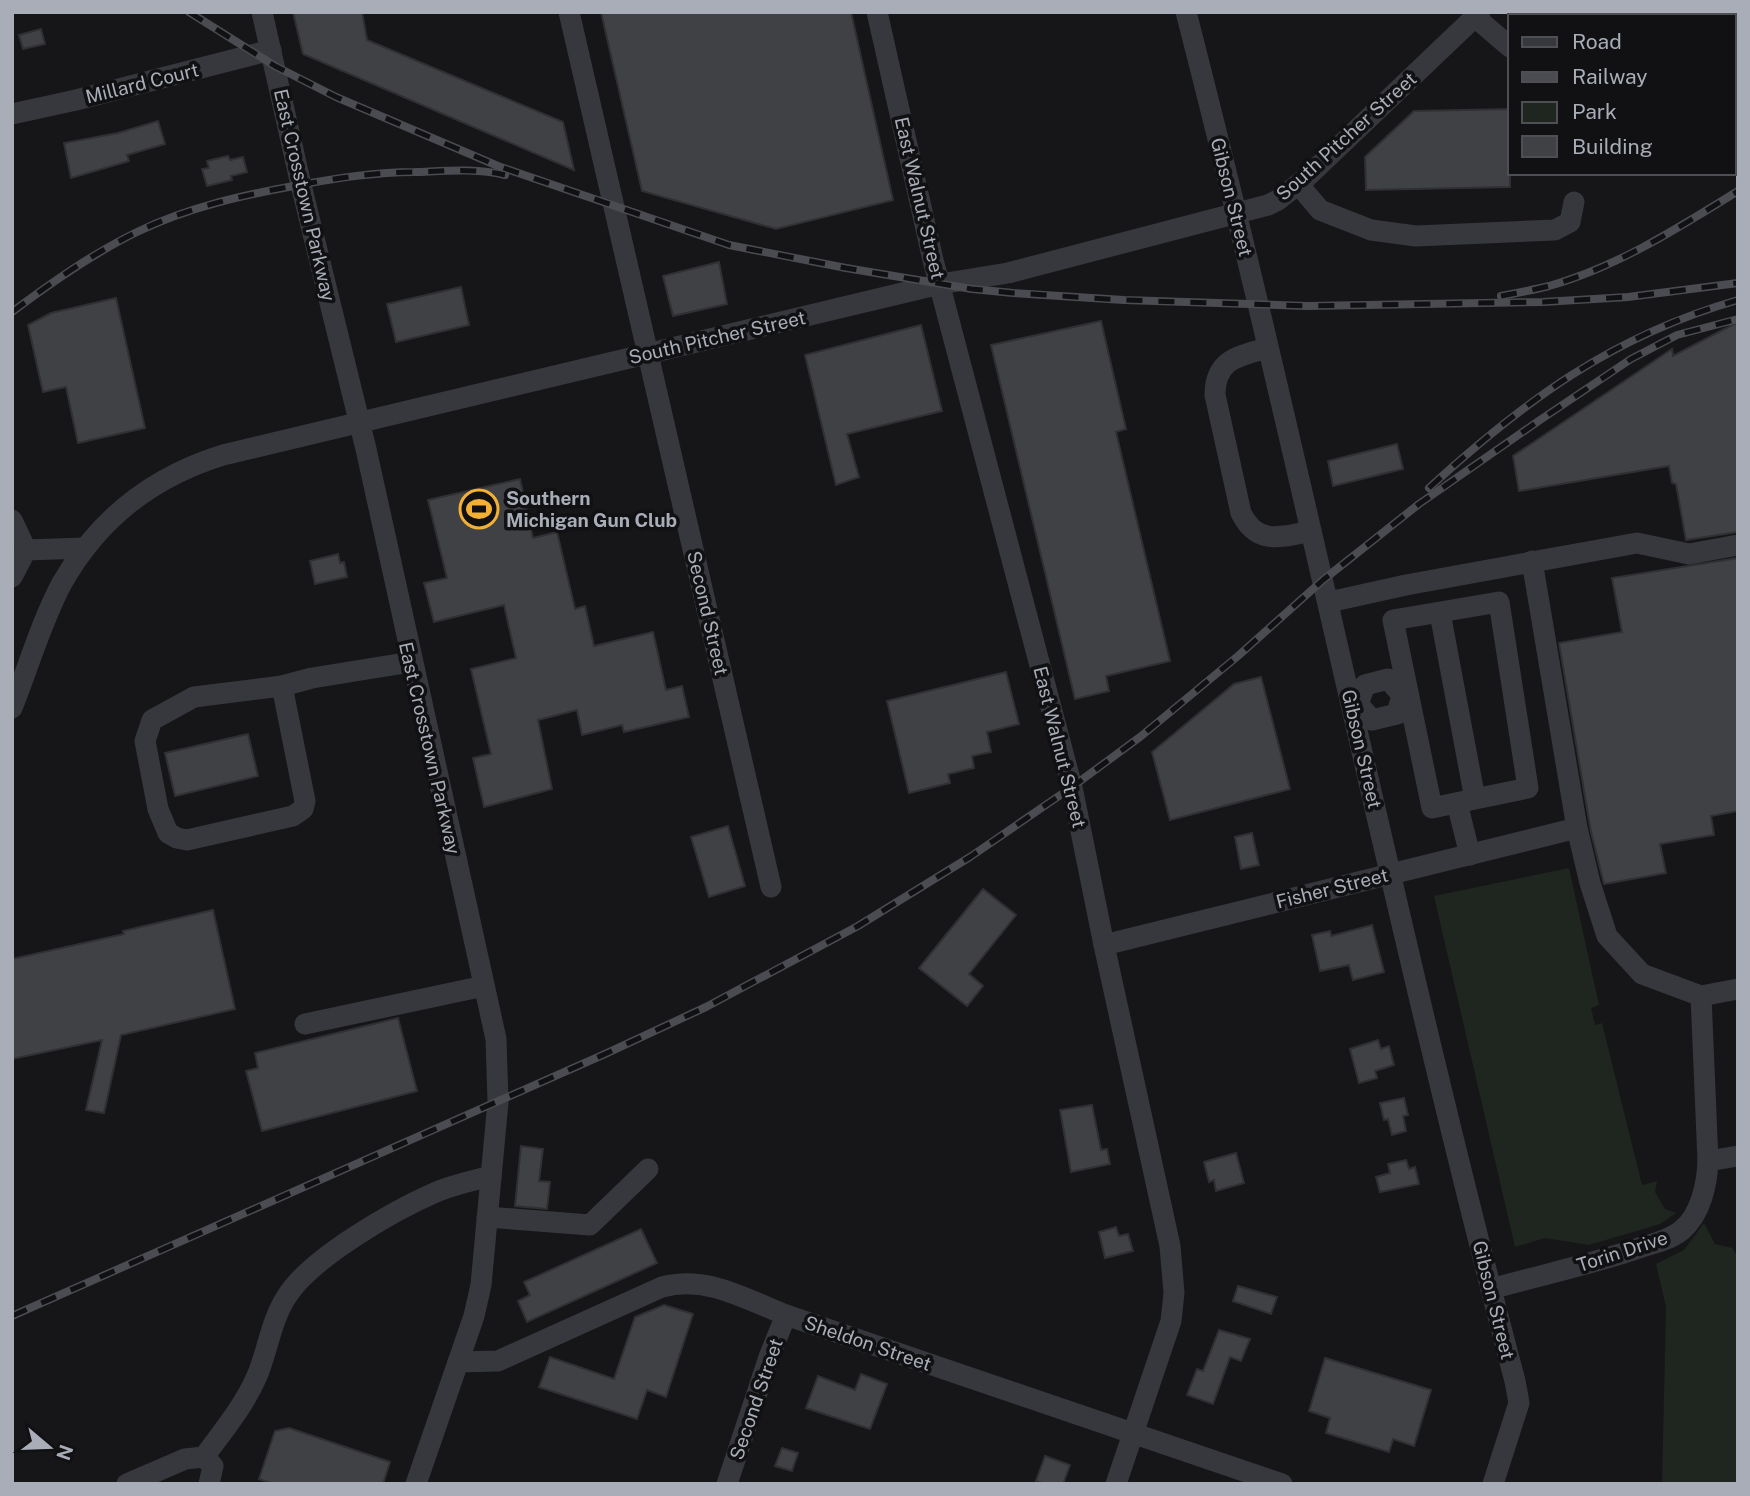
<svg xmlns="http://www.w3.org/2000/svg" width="1750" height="1496" font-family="'Public Sans',sans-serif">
	<rect width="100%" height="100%" fill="#161618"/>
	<!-- green -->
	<g fill="#1e261f">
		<path d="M1569 868 1599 1005 1591 1008 1595 1025 1602 1023 1642 1185 1657 1181 1655 1192 1665 1209 1676 1213 1660 1224 1589 1245 1545 1238 1515 1247 1434 896Z"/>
		<path d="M1704 1223 1715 1244 1732 1248 1738 1257V1484H1662L1666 1307 1656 1264 1684 1250Z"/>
	</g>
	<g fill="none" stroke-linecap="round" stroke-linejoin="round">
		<!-- river -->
		<g stroke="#2c353c" stroke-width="35">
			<path d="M1617 12 1627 16"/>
			<path d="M1734 56 1738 57"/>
		</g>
	</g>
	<!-- building -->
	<g fill="#404145" stroke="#303034" stroke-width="2">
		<path d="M293 12H362L367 40 563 122 574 170 303 54Z"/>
		<path d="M601 12H851L893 200 776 229 642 191Z"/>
		<path d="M41 29 45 44 23 49 19 35Z"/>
		<path d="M1510 109V187L1366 190 1365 157 1414 111Z"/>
		<path d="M158 121 165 144 127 155 129 161 71 178 64 143 118 133Z"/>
		<path d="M228 156 230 160 243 157 247 172 231 176 232 180 207 186 202 169 209 168 207 161Z"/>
		<path d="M719 262 727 304 673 316 663 276Z"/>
		<path d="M461 287 469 325 396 342 387 304Z"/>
		<path d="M116 298 145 428 78 443 66 387 43 392 28 325 51 313Z"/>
		<path d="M1101 321 1126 429 1116 432 1170 661 1106 676 1109 691 1075 699 991 345Z"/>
		<path d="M1738 322V532L1686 540 1676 484 1672 483 1669 466 1519 491 1513 456 1672 349 1673 356Z"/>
		<path d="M921 325 942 411 847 434 859 477 836 485 805 355Z"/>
		<path d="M1397 444 1403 469 1333 486 1328 461Z"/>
		<path d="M520 479 533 538 557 532 575 609 585 606 594 646 653 632 666 690 682 686 689 717 624 732 622 725 582 735 577 710 538 720 552 789 484 807 473 758 491 754 471 669 516 658 504 605 434 622 424 583 447 578 428 500Z"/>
		<path d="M338 554 340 563 344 562 347 577 315 584 310 561Z"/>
		<path d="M1738 558V811L1711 816 1714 835 1660 844 1666 873 1604 884 1591 832 1559 643 1622 632 1612 578Z"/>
		<path d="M1006 672 1019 724 987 732 991 752 972 756 974 768 948 774 950 783 909 793 887 701Z"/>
		<path d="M1261 677 1290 789 1170 820 1152 752 1234 684Z"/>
		<path d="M248 734 258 776 175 796 165 753Z"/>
		<path d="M728 826 745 886 709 897 691 837Z"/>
		<path d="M1252 833 1259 865 1241 869 1235 837Z"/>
		<path d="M983 889 1016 915 969 974 983 986 967 1006 919 968Z"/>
		<path d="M213 910 235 1009 121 1035 104 1113 86 1110 102 1040 12 1059V959L124 934 123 931Z"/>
		<path d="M1372 925 1384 972 1353 980 1349 965 1320 971 1312 935 1330 931 1331 936Z"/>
		<path d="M398 1018 417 1091 262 1131 246 1071 258 1068 255 1053Z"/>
		<path d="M1378 1040 1381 1049 1389 1046 1394 1065 1375 1071 1377 1078 1359 1083 1350 1049Z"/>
		<path d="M1404 1098 1408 1115 1403 1116 1406 1131 1392 1135 1388 1119 1384 1120 1380 1103Z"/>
		<path d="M1092 1105 1101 1150 1107 1149 1110 1164 1071 1172 1060 1110Z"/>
		<path d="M521 1146 543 1149 539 1181 550 1182 547 1209 515 1206Z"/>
		<path d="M1236 1153 1244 1183 1216 1191 1214 1180 1209 1182 1204 1162Z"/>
		<path d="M1406 1160 1409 1169 1415 1167 1419 1184 1380 1192 1376 1177 1390 1173 1388 1164Z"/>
		<path d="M1116 1227 1119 1236 1128 1234 1133 1251 1105 1258 1099 1232Z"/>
		<path d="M641 1229 657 1263 527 1322 518 1301 530 1295 524 1282Z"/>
		<path d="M1238 1286 1277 1297 1271 1314 1233 1301Z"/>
		<path d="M664 1305 693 1314 666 1397 647 1390 637 1419 539 1387 550 1357 614 1379 635 1317Z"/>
		<path d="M1219 1330 1250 1339 1241 1361 1230 1357 1213 1404 1187 1395 1197 1369 1203 1371Z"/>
		<path d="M1325 1358 1431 1390 1414 1446 1393 1439 1389 1452 1326 1433 1330 1418 1309 1411Z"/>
		<path d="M861 1374 887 1384 870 1429 806 1408 818 1376 855 1390Z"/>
		<path d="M289 1428 390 1462 383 1484H274L259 1479 275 1431Z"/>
		<path d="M782 1448 798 1453 792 1471 775 1466Z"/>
		<path d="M1045 1456 1070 1465 1063 1484H1045L1036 1481Z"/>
	</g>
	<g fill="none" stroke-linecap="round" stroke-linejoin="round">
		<!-- minor -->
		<g stroke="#37383d" stroke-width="21">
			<path d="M262 12 301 185 366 449 496 1039 498 1102 481 1285 474 1316 416 1484"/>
			<path d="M569 12 771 887"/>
			<path d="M877 12 933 260 1072 787 1104 945 1170 1246 1174 1293 1171 1321 1116 1484"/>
			<path d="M1186 12C1303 467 1395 928 1515 1381L1519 1403 1493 1484"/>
			<path d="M1475 17 1510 47"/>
			<path d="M12 114 76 100 271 50"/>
			<path d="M1298 184 1320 210 1371 230 1416 236 1555 230 1570 222 1574 202"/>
			<path d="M1267 348C1239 356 1215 359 1215 395L1241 513C1257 546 1282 537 1311 531"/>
			<path d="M12 520 26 550"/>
			<path d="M12 577 26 550 84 548"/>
			<path d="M1329 602 1406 585 1637 543 1689 554 1738 545"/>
			<path d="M1440 613 1475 799 1528 788 1499 602 1393 620 1432 808 1475 799"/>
			<path d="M282 686 194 697 152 720 145 741 158 809 168 833 177 838 187 840 293 816 303 809 305 801 282 686 312 678 411 662"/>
			<path d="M1358 704 1372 720 1397 714 1402 695"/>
			<path d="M1358 704 1365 685 1388 679 1402 695"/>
			<path d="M12 708C28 668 42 620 62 583 99 518 152 477 223 455L940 284 1008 273 1268 205 1278 200 1306 178 1480 12"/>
			<path d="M1457 803 1470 855"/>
			<path d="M1577 828 1590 883 1607 936 1642 974 1701 996 1738 989"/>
			<path d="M1104 945 1577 828 1532 561"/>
			<path d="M305 1024 484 986"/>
			<path d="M1708 1161 1738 1156"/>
			<path d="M487 1217 590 1225 648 1169"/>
			<path d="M1491 1289C1541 1275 1593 1264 1642 1247 1656 1243 1671 1239 1682 1230 1701 1214 1707 1184 1708 1161L1701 996"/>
			<path d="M458 1362 498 1361 662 1287C707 1275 745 1299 786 1315L1282 1484"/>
			<path d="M204 1457C223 1431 244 1406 257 1376 268 1350 271 1320 287 1296 311 1258 393 1211 434 1193 452 1185 472 1181 491 1176"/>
			<path d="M127 1484 185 1459 204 1457 213 1466 209 1484"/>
			<path d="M727 1484 769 1357 786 1315"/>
		</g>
		<defs>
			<g id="rail">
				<path d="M189 12 275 66 336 97 498 166 729 245 846 268 972 289 1013 293 1124 300 1307 306 1543 302 1628 297 1738 283"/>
				<path d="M1501 296C1517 293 1533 290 1549 286 1617 267 1678 228 1738 191"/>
				<path d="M12 312C52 282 92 254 137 232 188 207 244 195 299 185 338 178 375 172 415 172 445 171 475 168 505 175"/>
				<path d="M1429 488C1524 401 1612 336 1738 300"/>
				<path d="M12 1316 605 1054 706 1007 858 926 970 857 1072 787 1140 737 1238 656 1323 580 1419 504 1540 420 1631 359 1677 335 1738 319"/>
			</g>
		</defs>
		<!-- rail casing -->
		<use href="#rail" stroke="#4a4c52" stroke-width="8"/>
		<!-- rail -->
		<use href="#rail" stroke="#111113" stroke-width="5" stroke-dasharray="16" stroke-linecap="butt"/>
	</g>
	<!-- icons -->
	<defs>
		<symbol id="stadium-ring" viewBox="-11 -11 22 22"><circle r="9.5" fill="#111113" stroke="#f2b134" stroke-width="1.5"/><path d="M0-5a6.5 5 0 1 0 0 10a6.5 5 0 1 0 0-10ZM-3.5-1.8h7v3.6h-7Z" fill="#f2b134"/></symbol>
	</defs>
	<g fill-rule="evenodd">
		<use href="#stadium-ring" x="457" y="487" width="44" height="44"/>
	</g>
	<g text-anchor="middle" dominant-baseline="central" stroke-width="7" stroke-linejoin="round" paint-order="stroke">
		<!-- street labels -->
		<g font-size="19" fill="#a8adb8" stroke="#111113">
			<text transform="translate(142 83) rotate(-14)">Millard Court</text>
			<text transform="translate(1346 136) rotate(-42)">South Pitcher Street</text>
			<text transform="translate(305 195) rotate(77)">East Crosstown Parkway</text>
			<text transform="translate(1232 197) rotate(76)">Gibson Street</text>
			<text transform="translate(920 198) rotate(77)">East Walnut Street</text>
			<text transform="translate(717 337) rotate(-13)">South Pitcher Street</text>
			<text transform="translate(708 613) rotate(77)">Second Street</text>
			<text transform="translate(1060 747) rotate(76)">East Walnut Street</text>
			<text transform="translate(430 748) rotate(77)">East Crosstown Parkway</text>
			<text transform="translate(1362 749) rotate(77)">Gibson Street</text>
			<text transform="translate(1332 888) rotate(-14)">Fisher Street</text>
			<text transform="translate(1622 1251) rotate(-18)">Torin Drive</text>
			<text transform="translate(1494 1300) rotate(76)">Gibson Street</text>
			<text transform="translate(868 1343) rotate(19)">Sheldon Street</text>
			<text transform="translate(756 1399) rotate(-71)">Second Street</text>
		</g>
		<!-- poi labels -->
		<g font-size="19" font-weight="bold" fill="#a8adb8" stroke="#111113" text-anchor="start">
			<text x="506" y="498">Southern<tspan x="506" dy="22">Michigan Gun Club</tspan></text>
		</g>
	</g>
	<!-- border -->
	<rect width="1750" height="1496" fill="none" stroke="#a8adb8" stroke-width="28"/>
	<!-- legend -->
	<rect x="1508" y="14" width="228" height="161" fill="#111113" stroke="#4d4f55" stroke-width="2"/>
	<rect x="1522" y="37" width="35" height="10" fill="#37383d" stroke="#4d4f55" stroke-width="2"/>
	<text x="1572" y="49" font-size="21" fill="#a8adb8">Road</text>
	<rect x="1522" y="72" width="35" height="10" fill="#4a4c52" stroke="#4d4f55" stroke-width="2"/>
	<text x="1572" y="84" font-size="21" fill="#a8adb8">Railway</text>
	<rect x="1522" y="102" width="35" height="21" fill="#1e261f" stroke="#4d4f55" stroke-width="2"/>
	<text x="1572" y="119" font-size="21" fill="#a8adb8">Park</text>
	<rect x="1522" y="136" width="35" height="21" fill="#404145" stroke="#4d4f55" stroke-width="2"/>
	<text x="1572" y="154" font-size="21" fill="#a8adb8">Building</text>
	<!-- north arrow -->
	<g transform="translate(49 1447) rotate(109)" stroke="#111113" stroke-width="5" paint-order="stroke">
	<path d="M0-5L12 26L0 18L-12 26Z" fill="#a8adb8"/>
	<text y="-10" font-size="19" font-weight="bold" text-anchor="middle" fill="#a8adb8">N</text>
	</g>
</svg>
